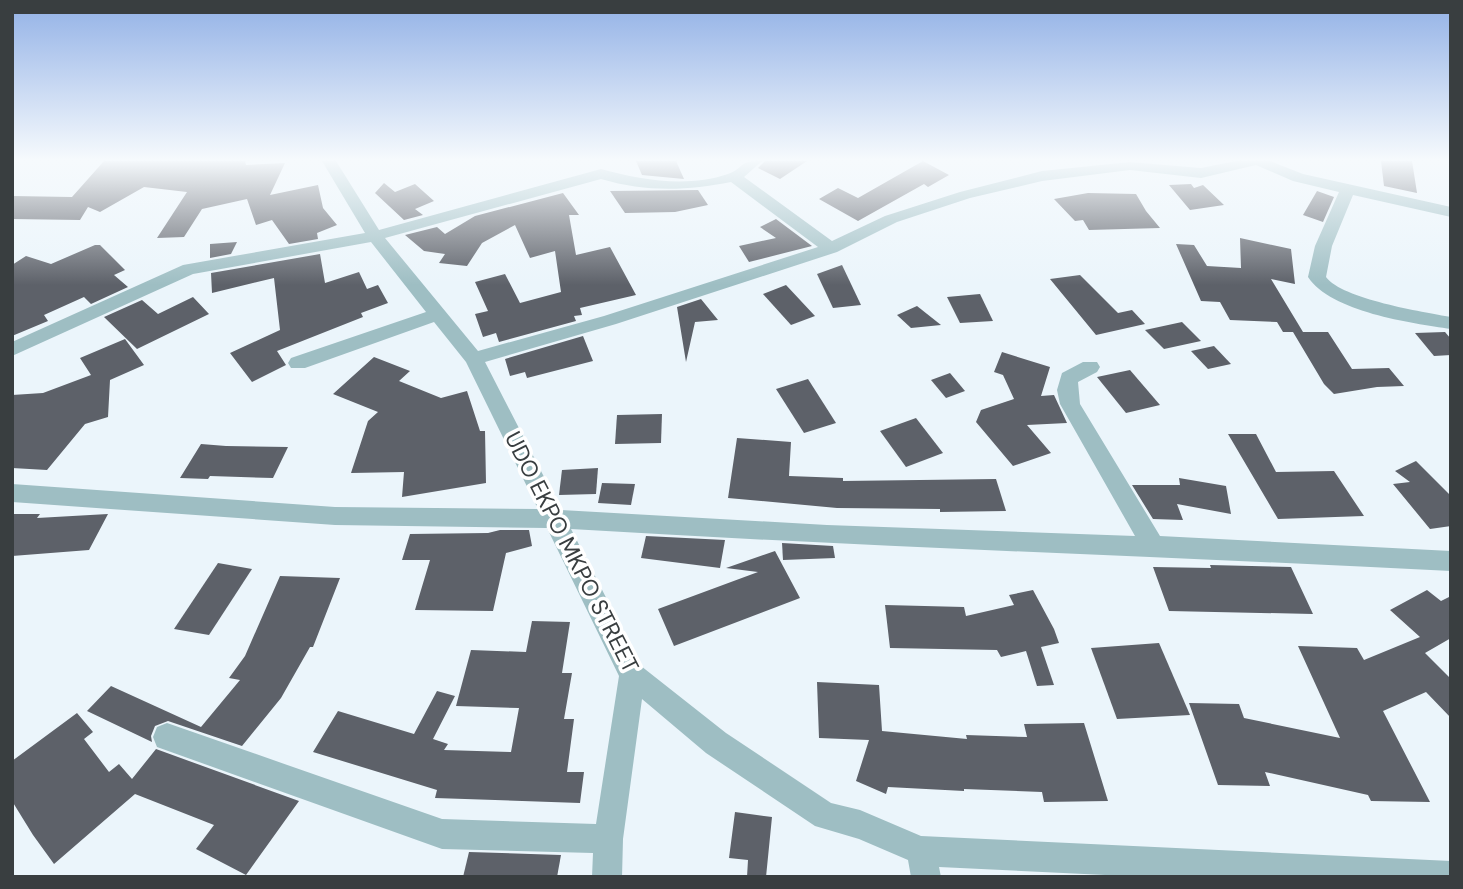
<svg xmlns="http://www.w3.org/2000/svg" width="1463" height="889" font-family="'DM Sans',sans-serif">
	<rect width="100%" height="100%" fill="#ebf5fb"/>
	<!-- building -->
	<g fill="#5d6169">
		<path d="M104 161H245L246 165 285 163 270 195 318 185 323 208 337 225 317 233 318 239 289 244 272 220 256 225 247 199 202 209 184 237 157 238 187 192 144 187 100 212 88 207 80 220 12 219V196L72 197Z"/>
		<path d="M636 161H676L684 179 642 175Z"/>
		<path d="M765 161H807L780 179 758 168Z"/>
		<path d="M923 161 949 175 928 187 924 184 858 221 819 199 838 188 858 198Z"/>
		<path d="M1381 161H1412L1417 193 1384 186Z"/>
		<path d="M384 183 395 192 415 184 434 201 415 209 423 215 404 220 375 193Z"/>
		<path d="M1191 184 1194 188 1203 185 1224 205 1190 210 1169 185Z"/>
		<path d="M698 190 708 205 675 212 625 213 610 191Z"/>
		<path d="M1317 191 1334 197 1323 222 1303 215Z"/>
		<path d="M563 193 579 215H569L576 255 610 247 636 295 580 308 582 315 574 316 576 321 499 342 496 333 483 337 475 314 488 311 475 282 505 274 520 303 561 292 555 251 530 258 515 225 482 243 467 266 439 263 445 254 424 251 405 235 437 227 445 234 475 216Z"/>
		<path d="M1088 193 1136 194 1146 211 1160 228 1089 230 1083 220 1075 221 1054 199Z"/>
		<path d="M776 219 812 246 749 262 739 246 776 238 760 227Z"/>
		<path d="M1240 238 1291 249 1295 284 1271 279 1303 332H1328L1352 369 1389 368 1404 386 1377 387 1334 394 1324 384 1293 332H1283L1277 322 1230 320 1220 302 1201 301 1176 244 1194 245 1207 266 1241 268Z"/>
		<path d="M237 242 231 254 210 258V244Z"/>
		<path d="M95 245H100L125 270 114 275 128 287 91 304 84 297 44 315 48 321 12 336V265L26 256 51 264Z"/>
		<path d="M320 254 325 283 359 272 367 289 378 285 388 303 361 313 363 317 277 351 286 365 252 382 230 353 280 330 274 278 212 293 211 273Z"/>
		<path d="M842 265 861 305 833 308 817 274Z"/>
		<path d="M1080 275 1118 313 1132 310 1145 324 1096 335 1050 279Z"/>
		<path d="M786 285 815 316 791 325 763 294Z"/>
		<path d="M980 294 993 321 960 323 947 297Z"/>
		<path d="M193 297 209 314 137 349 104 317 142 300 158 314Z"/>
		<path d="M701 299 718 320 695 322 686 362 677 307Z"/>
		<path d="M917 306 941 325 911 328 897 315Z"/>
		<path d="M1182 322 1201 341 1164 349 1145 330Z"/>
		<path d="M1445 332 1451 339V355L1434 356 1415 333Z"/>
		<path d="M583 336 593 361 527 378 525 372 510 376 505 359Z"/>
		<path d="M125 339 144 365 110 380 108 417 85 424 47 470 12 468V395L43 393 91 375 80 358Z"/>
		<path d="M1214 346 1231 364 1208 369 1191 351Z"/>
		<path d="M1002 352 1050 367 1041 396 1054 395 1067 423 1027 425 1051 453 1013 466 976 422 981 410 1014 399 1003 375 994 372Z"/>
		<path d="M374 357 410 371 399 381 441 398 467 391 480 431H485L486 483 402 497 404 472 351 473 368 421 378 412 333 394Z"/>
		<path d="M1130 370 1160 405 1126 413 1097 377Z"/>
		<path d="M950 373 965 391 946 398 931 380Z"/>
		<path d="M808 379 836 423 804 433 776 389Z"/>
		<path d="M662 414 661 443 615 444 617 415Z"/>
		<path d="M916 418 943 453 906 467 880 431Z"/>
		<path d="M1228 434H1256L1276 472 1334 471 1364 516 1278 519Z"/>
		<path d="M737 438 791 442 789 476 843 478V481L996 479 1006 511 940 512V509L837 508 728 498Z"/>
		<path d="M201 444 226 446 288 447 273 478 210 476 208 479 180 478Z"/>
		<path d="M1416 461 1451 496V526L1430 529 1393 484 1410 482 1395 471Z"/>
		<path d="M598 468 596 494 559 495 562 470Z"/>
		<path d="M1179 478 1226 486 1231 514 1177 504 1183 520 1153 519 1132 485H1180Z"/>
		<path d="M602 483 635 484 631 505 598 503Z"/>
		<path d="M12 514H40L37 518 108 514 89 550 12 556Z"/>
		<path d="M500 530H529L532 546 506 553 493 611 415 610 430 560H402L410 534 488 533Z"/>
		<path d="M646 536 725 540 720 568 641 558Z"/>
		<path d="M782 543 833 546 835 558 783 560Z"/>
		<path d="M775 551 800 598 674 646 658 609 758 572 726 568Z"/>
		<path d="M218 563 252 569 209 635 174 629Z"/>
		<path d="M1210 565 1291 567 1313 614 1169 611 1153 567 1211 568Z"/>
		<path d="M280 576 340 578 313 647H310L281 698 242 746 168 721 155 726 151 736 152 742 87 711 111 686 201 727 240 680 229 678 245 656Z"/>
		<path d="M1033 590 1054 629 1059 643 1041 647 1054 685 1037 686 1026 651 1001 657 997 650 890 648 885 605 964 607 966 616 1014 605 1009 595Z"/>
		<path d="M1427 590 1441 601 1451 596V638L1425 653 1451 679V718L1426 692 1383 711 1430 802 1371 801 1368 795 1265 772 1270 786 1218 785 1189 703 1239 704 1244 718 1340 738 1298 646 1357 648 1364 660 1420 637 1390 610Z"/>
		<path d="M532 621 570 622 562 673H572L564 719H574L567 772H584L580 803 435 798 437 790 313 752 338 711 414 734 437 691 455 696 433 739 448 744 444 750 511 752 519 708 456 706 471 650 526 652Z"/>
		<path d="M1159 643 1190 715 1117 719 1091 648Z"/>
		<path d="M817 682 879 685 882 731 967 739 966 735 1027 737 1024 724 1084 723 1108 801 1044 802 1042 792 964 789V791L888 787 886 794 856 781 869 740 819 738Z"/>
		<path d="M77 713 93 732 84 739 109 772 119 764 132 779 156 749 299 801 246 875 196 849 214 825 135 794 54 864 33 835 12 801V761Z"/>
		<path d="M735 812 772 817 766 877H747L748 860 729 858Z"/>
		<path d="M469 852 561 855 557 877H463Z"/>
	</g>
	<g fill="none" stroke-linecap="round" stroke-linejoin="round">
		<!-- street -->
		<path fill="#9ebec3" fill-rule="evenodd" d="M322 161H336L379 230 601 169C641 180 687 188 728 174 746 167 737 161 762 161L744 177 832 241 885 216 960 192 1042 171 1130 162 1201 168 1236 161H1270L1303 174 1451 207V217L1353 195 1332 246 1326 277C1342 299 1423 312 1451 317V329C1411 323 1331 312 1308 277L1315 246 1339 192 1293 181 1256 165 1201 178 1130 170 1042 181 970 198 897 222 837 252 616 324 485 362 561 510 827 525 1135 536 1060 404 1057 390 1062 373 1083 362H1097L1100 367 1097 372 1078 382 1080 404 1160 536 1451 551V571C1158 556 864 547 571 529L641 666 726 733 831 803 860 810 921 836 1451 861V877H1147L939 867 941 877H911L908 860 859 839 815 826 706 753 642 699 623 839 622 877H592L593 853 442 849 157 747 153 737 157 727 167 723 442 819 596 824 619 676 547 528 335 525 12 502V484L335 507 538 509 466 362 434 322 305 368H291L288 363 291 358 426 312 371 242 193 274 12 356V342L183 265 365 233ZM601 179C645 192 686 191 731 182L818 247 604 316 478 351 385 238Z"/>
	</g>
	<!-- sky -->
	<linearGradient id="sky" x2="0" y2="1"><stop stop-color="#92b1e6"/><stop offset="0.56" stop-color="#f6fafd"/><stop offset="1" stop-color="#f6fafd" stop-opacity="0"/></linearGradient>
	<rect width="1463" height="285" fill="url(#sky)"/>
	<g text-anchor="middle" dominant-baseline="central" stroke-width="7" stroke-linejoin="round" paint-order="stroke">
		<!-- near-street labels -->
		<g font-size="23" fill="#393e40" stroke="#fff">
			<text transform="translate(572 552) rotate(63)">UDO EKPO MKPO STREET</text>
		</g>
	</g>
	<!-- border -->
	<rect width="1463" height="889" fill="none" stroke="#393e40" stroke-width="28"/>
</svg>
